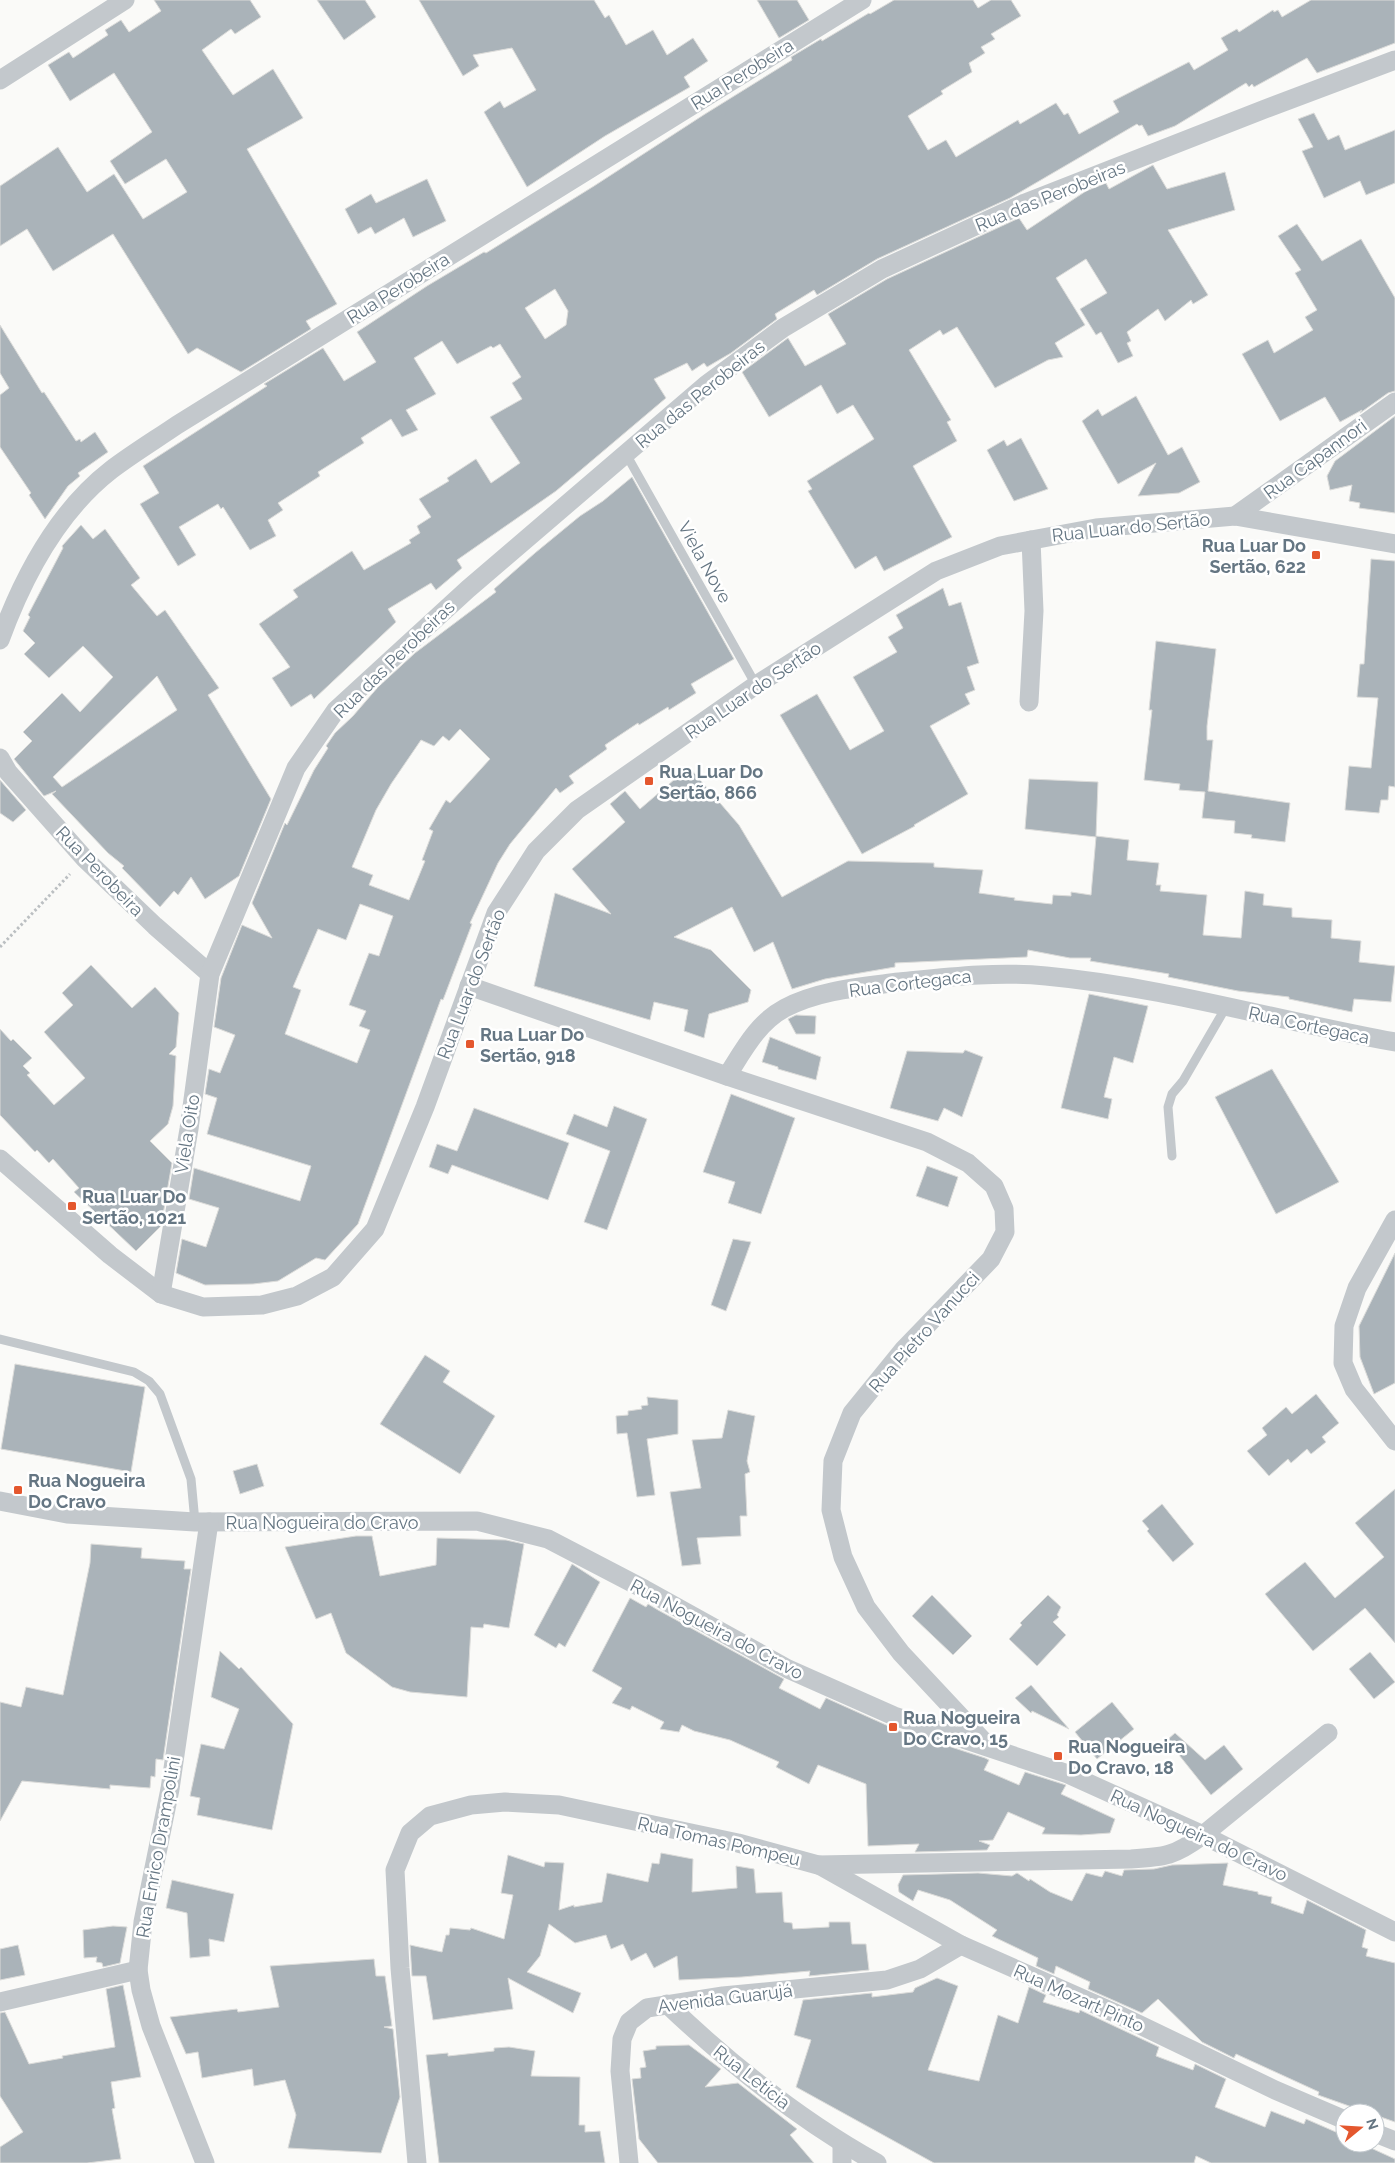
<svg xmlns="http://www.w3.org/2000/svg" width="1395" height="2163" font-family="Raleway,sans-serif">
	<rect width="100%" height="100%" fill="#fafaf8"/>
	<!-- building -->
	<g fill="#aab3b9" stroke="#dcdcda" fill-rule="evenodd">
		<path d="M154 0H250L261 17 235 34 231 29 202 50 233 95 273 69 303 118 247 149 337 304 306 321 311 329 241 372 197 348 188 354 113 234 53 271 27 229 0 246V186L58 147 87 192 114 174 143 219 187 192 166 159 125 184 110 161 152 132 114 73 70 101 48 65 69 52 73 58 108 35 105 30 121 20 129 32 161 11Z"/>
		<path d="M317 0H365L376 17 344 40Z"/>
		<path d="M419 0H594L605 18 609 15 626 45 653 30 667 55 693 38 708 61 684 77 690 87 605 136 527 187 484 112 500 101 504 108 536 90 512 48 473 55 479 66 463 76Z"/>
		<path d="M757 0H797L809 20 779 38Z"/>
		<path d="M894 0H973L978 8 991 0H1011L1021 16 991 34 995 39 981 47 985 53 969 63 972 72 941 91 943 94 908 116 928 150 946 140 956 157 1018 120 1020 124 1056 103 1064 115 1068 113 1079 134 1119 112 1113 101 1189 62 1194 70 1228 50 1221 38 1237 29 1239 32 1273 10 1274 12 1278 10 1282 17 1311 0H1395V43L1317 73 1307 58 1254 87 1252 84 1249 87 1246 83 1175 126 1148 136 1142 125 1139 126 1137 124 1010 198 877 259 817 295 814 290 775 314 777 319 731 353 707 367 704 363 692 371 687 363 654 379 666 398 556 491 457 560 462 568 436 590 431 583 388 609 396 622 314 699 311 694 291 707 272 678 290 667 259 624 298 597 293 590 352 551 364 570 411 543 409 540 420 533 417 526 431 517 419 499 449 481 447 478 476 459 491 483 520 463 490 417 522 399 512 383 521 377 500 344 493 348 491 346 457 364 442 341 414 358 436 394 406 410 418 430 402 437 391 419 361 438 364 443 318 472 320 476 278 503 283 510 268 520 276 536 250 550 223 507 221 509 218 504 179 527 196 555 178 566 140 504 159 493 143 466 267 386 264 384 323 348 344 381 376 362 357 332 427 286 484 252 486 253 594 186 705 114 792 60 791 57 821 39 822 41 869 13 870 14ZM555 289 568 311 566 325 545 339 525 308Z"/>
		<path d="M1314 113 1328 140 1339 135 1345 150 1395 130V183L1366 195 1360 181 1324 198 1302 151 1313 147 1298 119Z"/>
		<path d="M1153 165 1167 189 1225 172 1235 210 1168 230 1208 295 1193 304 1191 300 1165 321 1158 309 1127 332 1131 341 1127 343 1133 356 1118 363 1101 332 1096 335 1080 309 1107 293 1086 259 1056 278 1085 325 1055 343 1063 357 1048 360 995 388 957 327 943 335 940 330 909 350 951 420 947 422 957 441 913 466 952 537 884 571 876 556 855 569 808 491 812 489 807 481 874 439 853 405 837 414 821 385 769 417 742 372 788 338 805 366 846 344 828 314 887 279 1019 218 1027 230 1086 191 1106 183 1109 189Z"/>
		<path d="M427 179 446 221 413 237 404 218 375 234 371 227 358 234 345 209 371 194 376 203Z"/>
		<path d="M1297 224 1322 261 1361 239 1395 298V391L1388 393 1360 413 1362 410 1340 422 1325 397 1280 421 1242 354 1268 340 1274 353 1313 330 1305 317 1317 310 1295 273 1301 270 1278 236Z"/>
		<path d="M0 325 42 393 44 392 76 441 80 439 81 442 95 432 108 452 78 473 80 476 68 486 45 519 29 495 31 493 0 447V395L9 388 0 373Z"/>
		<path d="M1136 396 1168 455 1182 447 1200 482 1179 493 1138 496 1156 463 1118 484 1082 421 1098 409 1102 416Z"/>
		<path d="M1395 416V513L1359 508 1360 503 1349 501 1352 485 1330 490 1327 476 1335 461Z"/>
		<path d="M1021 438 1048 489 1014 501 987 450 1004 440 1007 446Z"/>
		<path d="M632 477 734 659 691 684 696 693 669 710 668 707 639 725 638 723 605 745 607 749 569 776 574 783 560 793 556 788 510 844 498 863 470 923 472 924 443 1000 441 999 358 1224 325 1260 316 1258 278 1281 253 1284 205 1285 176 1273 182 1239 206 1247 219 1208 189 1199 194 1168 300 1201 311 1166 207 1134 217 1098 205 1094 209 1069 220 1073 235 1035 214 1027 221 978 242 925 272 938 252 903 285 823 287 825 314 770 328 748 326 746 335 733 353 716 378 687 415 653 496 592 494 589 535 553 580 516 603 501ZM460 729 490 759 450 803 446 800 429 829 433 831 422 860 425 861 409 900 369 885 373 875 352 867 376 810 391 784 421 740 434 746 443 736 449 741ZM360 904 393 916 379 956 369 953 349 1005 366 1011 359 1026 370 1030 357 1063 285 1034 301 990 293 987 318 929 346 940Z"/>
		<path d="M81 525 93 539 105 529 140 578 131 585 157 616 165 610 219 688 208 695 271 799 239 876 205 899 191 877 178 895 174 891 160 907 122 868 124 866 108 853 52 794 56 791 44 796 14 759 32 741 23 732 62 693 80 712 113 677 83 646 49 678 24 654 35 643 23 631 30 617 28 615 63 548 62 546ZM157 676 177 710 62 787 53 777Z"/>
		<path d="M1371 559 1395 561V787L1389 786 1388 800H1381L1379 813 1345 810 1349 766 1371 768 1378 698 1357 697 1360 664H1364Z"/>
		<path d="M943 588 949 606 961 602 979 663 967 667 975 690 965 694 970 704 930 726 968 794 914 825 915 826 862 854 780 715 817 694 850 750 884 731 853 677 897 652 888 637 903 628 896 615Z"/>
		<path d="M1156 641 1216 649 1207 726V740H1213L1208 791 1290 803 1285 842 1251 838 1252 835 1234 833 1235 821 1202 818 1205 792 1179 790 1180 784 1144 780 1152 710H1149Z"/>
		<path d="M689 767 739 825 782 897 848 861 934 863V867L983 870 979 893 1015 898 1014 900 1052 904 1053 895 1071 896V892L1091 895 1096 837 1025 829 1029 779 1098 782 1096 836 1129 840 1127 860 1159 863 1156 885H1161L1160 891 1207 895 1203 935 1241 938 1245 891 1264 894 1263 905 1292 908V917L1332 920 1331 938 1361 941 1359 962 1395 966 1391 1002 1354 999 1352 1012 1289 999V997L1238 991 1168 977 1169 974 1090 961 1091 958H1070L1028 950 1027 957 895 963V967L825 979 792 989 773 942 754 952 732 907 674 937 711 950 751 990 748 1002 709 1014 704 1038 684 1031 688 1010 654 1002 650 1020 534 986 555 893 611 914 572 869 625 822 610 804 625 791 640 809Z"/>
		<path d="M0 780 26 810 13 822 0 813Z"/>
		<path d="M91 965 132 1008 155 987 179 1013 176 1047 169 1054 176 1056 173 1106 168 1124 150 1141 172 1163 161 1226 136 1251 74 1192 79 1188 53 1159 49 1163 37 1150 35 1152 0 1115V1029L11 1041 13 1039 32 1058 23 1066 30 1073 27 1075 54 1105 85 1078 44 1032 73 1005 62 993Z"/>
		<path d="M1089 994 1148 1006 1133 1063 1114 1057 1104 1097 1112 1099 1108 1119 1061 1108Z"/>
		<path d="M796 1015 816 1016 815 1034H796L788 1019Z"/>
		<path d="M770 1037 821 1057 816 1080 778 1069V1067L762 1062Z"/>
		<path d="M965 1050 983 1057 962 1117 944 1108 938 1121 890 1108 907 1051 963 1053Z"/>
		<path d="M1272 1069 1339 1182 1276 1214 1215 1097Z"/>
		<path d="M731 1094 795 1118 761 1214 728 1203 735 1182 703 1172Z"/>
		<path d="M614 1106 647 1119 607 1230 584 1222 610 1151 566 1134 574 1114 607 1127Z"/>
		<path d="M474 1108 569 1143 548 1200 452 1165 448 1174 429 1167 437 1144 457 1151Z"/>
		<path d="M927 1166 958 1177 948 1207 916 1196Z"/>
		<path d="M733 1239 751 1242 726 1311 711 1305Z"/>
		<path d="M1395 1253V1383L1374 1394 1360 1357 1359 1326Z"/>
		<path d="M425 1355 450 1371 443 1382 495 1416 460 1474 380 1424Z"/>
		<path d="M15 1364 145 1387 131 1472 1 1449Z"/>
		<path d="M1316 1394 1339 1423 1322 1437 1326 1442 1311 1454 1307 1449 1291 1463 1288 1459 1269 1476 1247 1451 1267 1435 1262 1428 1286 1407 1292 1414Z"/>
		<path d="M647 1397 678 1400V1434L647 1439 655 1495 637 1497 627 1433 617 1434 616 1416 628 1415V1411L642 1409 641 1406 648 1405Z"/>
		<path d="M728 1410 755 1416 747 1461 750 1472 745 1474 747 1516H740L741 1536 697 1538 701 1564 682 1566 670 1492 701 1488 692 1440 722 1438Z"/>
		<path d="M257 1464 264 1486 240 1494 233 1471Z"/>
		<path d="M1395 1489V1643L1365 1608 1313 1651 1265 1594 1305 1562 1335 1598 1384 1557 1355 1523Z"/>
		<path d="M1162 1504 1194 1544 1173 1562 1147 1531 1149 1529 1142 1521Z"/>
		<path d="M356 1536H372L380 1576 436 1565 437 1538 506 1540 524 1544 509 1628 484 1624 483 1628 471 1627 467 1697 410 1692 392 1687 346 1653 331 1613 316 1619 285 1547Z"/>
		<path d="M91 1544 142 1548 141 1558 185 1561 184 1569H191L163 1760 156 1759 155 1777 151 1776 150 1788 110 1785V1789L22 1781 0 1821V1702L21 1707 26 1687 63 1695 90 1563Z"/>
		<path d="M572 1564 600 1582 565 1647 559 1643 556 1648 534 1635Z"/>
		<path d="M932 1595 972 1636 953 1655 912 1616Z"/>
		<path d="M1048 1595 1061 1607 1057 1615 1059 1617 1053 1622 1066 1635 1037 1666 1009 1639 1022 1625 1020 1623Z"/>
		<path d="M630 1598 646 1607 648 1604 658 1610 784 1679 779 1688 820 1709 826 1698 904 1733 905 1732 985 1758 989 1760 984 1770 1019 1785 1025 1772 1066 1785 1061 1794 1115 1819 1110 1833 1081 1835 1042 1834 1045 1828 1008 1812 993 1840 979 1841 990 1845 987 1850 915 1852 919 1844 868 1846 866 1784 818 1765 809 1784 776 1767 779 1762 730 1740 694 1731 682 1725 679 1732 660 1729 664 1722 632 1706 630 1710 612 1703 622 1688 592 1671Z"/>
		<path d="M220 1651 239 1669 241 1667 293 1724 272 1830 197 1815 200 1798 190 1796 201 1744 224 1749 239 1709 211 1697Z"/>
		<path d="M1370 1652 1395 1682 1374 1699 1349 1669Z"/>
		<path d="M1031 1685 1069 1729 1032 1711 1031 1713 1015 1698Z"/>
		<path d="M1112 1702 1134 1729 1097 1759 1075 1732Z"/>
		<path d="M1175 1733 1205 1760 1224 1745 1243 1769 1211 1795 1167 1740Z"/>
		<path d="M661 1853 693 1859 692 1892 737 1888 736 1866 754 1869 756 1893 782 1892 784 1922 792 1923 793 1929 829 1927V1922H850L852 1944H866L869 1970 809 1976 810 1971 742 1977 679 1980 677 1956 654 1968 646 1953 631 1961 623 1944 611 1949 606 1935 575 1943 549 1924 540 1956 527 1972 581 1993 573 2013 508 1978 513 2009 433 2020 426 1976H412L410 1945 442 1952 446 1935H449L450 1928 470 1930 471 1928 504 1939 513 1895 501 1893 508 1855 544 1867 545 1862 564 1863 559 1910 574 1905V1907L602 1902 607 1873 648 1882 652 1863 659 1864Z"/>
		<path d="M1228 1863 1223 1885 1258 1892V1894L1272 1897 1271 1903 1303 1914 1307 1900 1366 1930 1362 1947 1368 1949 1366 1956 1395 1963V2122L1375 2115V2113H1369L1318 2095 1319 2092 1236 2054 1234 2058 1202 2042 1158 1999 1142 2013 1088 1989 1090 1982 1056 1966 1054 1974 1036 1966 1038 1958 992 1936 997 1930 950 1900 918 1890 913 1901 899 1892 898 1885 903 1875 978 1873 1012 1876 1017 1873 1029 1881 1030 1879 1050 1892 1072 1901 1086 1873 1102 1877 1105 1871 1122 1876 1124 1870 1154 1869 1172 1865Z"/>
		<path d="M172 1880 234 1894 224 1942 209 1939 210 1956 190 1958 187 1913 166 1908Z"/>
		<path d="M113 1926 127 1927 120 1963 103 1967 102 1963 96 1962 97 1957 84 1958 83 1930Z"/>
		<path d="M18 1945 25 1975 0 1980V1949Z"/>
		<path d="M374 1959 376 1976H385L392 2026 384 2027 393 2029 400 2097 381 2153 288 2148 296 2115 285 2080 254 2086 252 2069 202 2078 198 2052 186 2054 170 2017 237 2009 238 2012 279 2007 270 1966Z"/>
		<path d="M937 1978 958 1986 928 2070 979 2081 998 2015 1018 2023 1029 1987 1046 1995 1043 2002 1079 2013 1080 2010 1159 2047 1156 2056 1193 2070 1195 2064 1226 2079 1215 2107 1265 2127 1271 2111 1304 2124 1306 2119 1345 2136V2143H1360L1395 2159V2163H1211L1196 2156 1194 2163H934L796 2087 811 2040 794 2035 803 2000 872 1993V1997L913 1992 915 1988Z"/>
		<path d="M123 1985 141 2077 111 2082 115 2108 112 2109 121 2159 87 2163H0V2147L23 2132 0 2096V2013L5 2012 29 2064 63 2058 62 2056 115 2047 106 1989Z"/>
		<path d="M689 2045 721 2069 705 2087 738 2083 797 2129 790 2135 814 2163H658L639 2139 632 2079 641 2078 640 2068 646 2067 643 2051 656 2049V2046Z"/>
		<path d="M509 2047 535 2051 531 2076 580 2077 579 2125H585V2132L600 2131 605 2163H439L426 2055 448 2053V2056L494 2051V2048Z"/>
	</g>
	<g fill="none" stroke-linecap="round" stroke-linejoin="round">
		<!-- path -->
		<path stroke="#bbbfc2" stroke-width="3" stroke-dasharray="2.5 2.5" stroke-linecap="butt" d="M0 947 70 874"/>
		<!-- service -->
		<g stroke="#c3c8cc" stroke-width="9">
			<path d="M626 454 756 685"/>
			<path d="M1172 1156 1168 1107 1172 1094 1183 1081 1226 1007"/>
			<path d="M0 1339 134 1372 149 1381 160 1394 191 1479 195 1522"/>
		</g>
		<!-- minor -->
		<g stroke="#c3c8cc" stroke-width="19">
			<path d="M0 80 125 0"/>
			<path d="M1235 516 1395 402"/>
			<path d="M0 640C23 577 57 512 111 470 132 454 155 440 177 425L862 0"/>
			<path d="M1029 702 1034 611 1031 540"/>
			<path d="M0 758 8 772 85 859 155 926 210 974"/>
			<path d="M469 986 727 1076C743 1051 757 1023 785 1008 819 990 861 987 899 982 948 977 997 971 1046 976 1164 987 1279 1021 1395 1042"/>
			<path d="M727 1076 927 1142 968 1163 994 1186 1004 1209 1005 1232 991 1259 904 1349 852 1413 833 1461 831 1510 843 1557 866 1607 901 1653 988 1746"/>
			<path d="M0 1159 110 1255 161 1294 203 1307 262 1305 297 1296 333 1277 375 1229 425 1107 496 913 536 851 577 810 756 685 936 571 1000 546 1096 528 1235 516 1395 544"/>
			<path d="M1395 1220 1357 1288 1344 1326 1343 1363 1354 1389 1395 1441"/>
			<path d="M161 1294 189 1129 210 974 296 768 336 710 468 589 706 385 783 328 882 269 1025 203 1265 109 1395 60"/>
			<path d="M0 1501 67 1514 195 1522 477 1521 548 1539 644 1589 788 1669 894 1716 1068 1774 1203 1835 1395 1932"/>
			<path d="M819 1865 961 1945 1115 2013 1275 2090 1345 2120"/>
			<path d="M0 2002 138 1970"/>
			<path d="M667 2004C731 2065 799 2120 877 2163"/>
			<path d="M1375 2133 1395 2141"/>
			<path d="M205 2163 151 2026 141 1990 138 1970 143 1922 170 1789 209 1522"/>
			<path d="M417 2163 400 1968 395 1870 410 1833 430 1816 471 1805 505 1802 559 1805 738 1843 818 1865 1131 1859C1165 1857 1175 1856 1203 1835L1328 1733"/>
			<path d="M629 2163 620 2071 622 2039 629 2022 647 2008 723 1996 887 1980 920 1969 961 1945"/>
			<path d="M842 2163V2144"/>
		</g>
	</g>
	<!-- markers -->
	<g fill="#e4572e" stroke="#fff" stroke-width="2">
		<rect x="1311" y="550" width="10" height="10" rx="2.5"/>
		<rect x="644" y="776" width="10" height="10" rx="2.5"/>
		<rect x="465" y="1039" width="10" height="10" rx="2.5"/>
		<rect x="67" y="1201" width="10" height="10" rx="2.5"/>
		<rect x="13" y="1485" width="10" height="10" rx="2.5"/>
		<rect x="888" y="1722" width="10" height="10" rx="2.5"/>
		<rect x="1053" y="1751" width="10" height="10" rx="2.5"/>
	</g>
	<g text-anchor="middle" dominant-baseline="central" stroke-width="5" stroke-linejoin="round" paint-order="stroke">
		<!-- street labels -->
		<g font-size="18" fill="#657683" stroke="#fff">
			<text transform="translate(742 74) rotate(-32)">Rua Perobeira</text>
			<text transform="translate(1050 196) rotate(-22)">Rua das Perobeiras</text>
			<text transform="translate(398 288) rotate(-32)">Rua Perobeira</text>
			<text transform="translate(700 394) rotate(-39)">Rua das Perobeiras</text>
			<text transform="translate(1315 459) rotate(-36)">Rua Capannori</text>
			<text transform="translate(1131 527) rotate(-6)">Rua Luar do Sertão</text>
			<text transform="translate(705 562) rotate(61)">Viela Nove</text>
			<text transform="translate(394 659) rotate(-44)">Rua das Perobeiras</text>
			<text transform="translate(753 690) rotate(-34)">Rua Luar do Sertão</text>
			<text transform="translate(100 871) rotate(46)">Rua Perobeira</text>
			<text transform="translate(910 983) rotate(-7)">Rua Cortegaca</text>
			<text transform="translate(471 984) rotate(-69)">Rua Luar do Sertão</text>
			<text transform="translate(1309 1025) rotate(12)">Rua Cortegaca</text>
			<text transform="translate(187 1134) rotate(-81)">Viela Oito</text>
			<text transform="translate(924 1332) rotate(-48)">Rua Pietro Vanucci</text>
			<text x="322" y="1522">Rua Nogueira do Cravo</text>
			<text transform="translate(717 1629) rotate(28)">Rua Nogueira do Cravo</text>
			<text transform="translate(1199 1835) rotate(25)">Rua Nogueira do Cravo</text>
			<text transform="translate(719 1841) rotate(13)">Rua Tomas Pompeu</text>
			<text transform="translate(158 1847) rotate(-80)">Rua Enrico Drampolini</text>
			<text transform="translate(725 1998) rotate(-7)">Avenida Guarujá</text>
			<text transform="translate(1079 1998) rotate(24)">Rua Mozart Pinto</text>
			<text transform="translate(752 2077) rotate(38)">Rua Letícia</text>
		</g>
		<!-- poi labels -->
		<g font-size="18" font-weight="bold" fill="#657683" stroke="#fff" text-anchor="start">
			<text x="1306" y="545" text-anchor="end">Rua Luar Do<tspan x="1306" dy="21">Sertão, 622</tspan></text>
			<text x="659" y="771">Rua Luar Do<tspan x="659" dy="21">Sertão, 866</tspan></text>
			<text x="480" y="1034">Rua Luar Do<tspan x="480" dy="21">Sertão, 918</tspan></text>
			<text x="82" y="1196">Rua Luar Do<tspan x="82" dy="21">Sertão, 1021</tspan></text>
			<text x="28" y="1480">Rua Nogueira<tspan x="28" dy="21">Do Cravo</tspan></text>
			<text x="903" y="1717">Rua Nogueira<tspan x="903" dy="21">Do Cravo, 15</tspan></text>
			<text x="1068" y="1746">Rua Nogueira<tspan x="1068" dy="21">Do Cravo, 18</tspan></text>
		</g>
	</g>
	<!-- north arrow -->
	<g transform="translate(1360 2128) rotate(72)"><circle r="24" fill="#ffffff" stroke="#c1c8cd"/>
	<path d="M0-4L9 19L0 12L-9 19Z" fill="#e4572e"/>
	<text y="-8" font-size="14" font-weight="bold" text-anchor="middle" fill="#657683">N</text>
	</g>
</svg>
